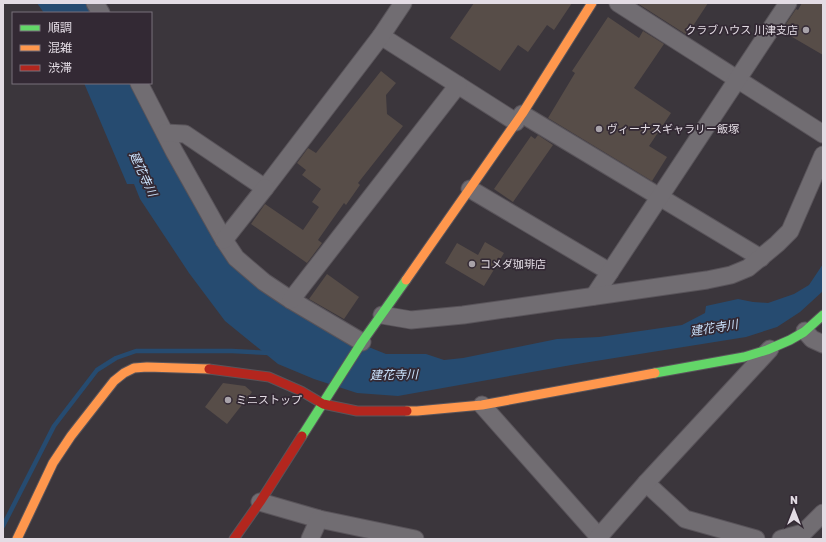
<svg xmlns="http://www.w3.org/2000/svg" width="826" height="542" font-family="Rubik,'Noto Sans JP',sans-serif">
	<rect width="100%" height="100%" fill="#3b363c"/>
	<!-- water -->
	<g fill="#264b70">
		<path d="M37 3H86L93 13H44Z"/>
		<path d="M84 83H133L221 242 346 338 386 354H426L444 360 463 358 557 339 599 337 682 325 705 313 706 306 738 299 753 302 768 303 794 294 809 285 823 264V291L800 312 777 327 746 337 577 364 398 396 357 393 314 379 278 364 225 321 189 273 140 199 134 184H127Z"/>
	</g>
	<g fill="none" stroke-linecap="round" stroke-linejoin="round">
		<!-- stream -->
		<path stroke="#264b70" stroke-width="4.5" d="M3 526 54 426 97 370 116 358 136 351H232L270 353"/>
	</g>
	<!-- building -->
	<g fill="#574d48">
		<path d="M474 3H572L554 30 547 25 528 52 518 45 500 71 450 38Z"/>
		<path d="M637 3H708L687 35Z"/>
		<path d="M802 3H823V55L787 34 791 27 786 24 796 9 798 10Z"/>
		<path d="M608 17 639 38 643 31 664 44 634 88 671 113 649 146 667 157 652 181 548 118 575 73 572 71Z"/>
		<path d="M381 71 396 83 386 95 387 114 403 126 358 183 360 185 346 205 344 203 318 240 322 243 307 263 251 224 265 204 303 230 319 207 312 202 321 189 302 175 306 170 297 163 308 148 316 153Z"/>
		<path d="M538 135 553 145 513 202 494 189 531 136 535 139Z"/>
		<path d="M485 242 504 253 484 286 445 263 457 243 478 255Z"/>
		<path d="M327 274 359 297 344 319 309 299Z"/>
		<path d="M223 383 245 386 252 392 227 424 205 407Z"/>
	</g>
	<g fill="none" stroke-linecap="round" stroke-linejoin="round">
		<defs>
			<g id="street">
				<path d="M95 3 101 13"/>
				<path d="M618 3 823 134"/>
				<path d="M381 36 516 122"/>
				<path d="M139 83 174 151 224 240 236 258 264 282 291 300 362 342"/>
				<path d="M522 114 761 258"/>
				<path d="M165 133 185 134 265 188 381 36 403 3"/>
				<path d="M470 189 610 272"/>
				<path d="M224 240 265 188"/>
				<path d="M594 296 788 3"/>
				<path d="M291 300 458 85"/>
				<path d="M382 315 411 320 463 315 707 280 731 275 748 268 777 244 790 231 823 155"/>
				<path d="M805 331 812 339 823 344"/>
				<path d="M482 405 599 537"/>
				<path d="M646 483 685 519 756 539"/>
				<path d="M260 502 319 519 415 539"/>
				<path d="M310 539 319 519"/>
				<path d="M597 539 646 483 770 349"/>
				<path d="M781 539 803 533 823 513"/>
			</g>
			<g id="fast">
				<path d="M655 373 744 357 767 350 790 340 804 332 823 315"/>
				<path d="M302 436 362 342 406 280"/>
			</g>
			<g id="slow">
				<path d="M406 280 522 114 592 3"/>
				<path d="M407 411H417L482 405 655 373"/>
				<path d="M17 539 53 463 71 436 114 381 124 373 134 368 147 367 209 369"/>
			</g>
			<g id="jam">
				<path d="M209 369 269 377 301 391 323 404 357 411H407"/>
				<path d="M234 539 260 502 302 436"/>
			</g>
		</defs>
		<!-- street casing -->
		<use href="#street" stroke="#59545a" stroke-width="19"/>
		<!-- fast casing -->
		<use href="#fast" stroke="#59545a" stroke-width="11"/>
		<!-- slow casing -->
		<use href="#slow" stroke="#59545a" stroke-width="11"/>
		<!-- jam casing -->
		<use href="#jam" stroke="#59545a" stroke-width="11"/>
		<!-- street -->
		<use href="#street" stroke="#716d72" stroke-width="17"/>
		<!-- fast -->
		<use href="#fast" stroke="#63d668" stroke-width="9"/>
		<!-- slow -->
		<use href="#slow" stroke="#ff974d" stroke-width="9"/>
		<!-- jam -->
		<use href="#jam" stroke="#b3261e" stroke-width="9"/>
	</g>
	<!-- markers -->
	<g fill="#a8a2a9" stroke="#332934" stroke-width="1.5">
		<circle cx="806" cy="30" r="4"/>
		<circle cx="599" cy="129" r="4"/>
		<circle cx="472" cy="264" r="4"/>
		<circle cx="228" cy="400" r="4"/>
	</g>
	<g text-anchor="middle" dominant-baseline="central" stroke-width="3.5" stroke-linejoin="round" paint-order="stroke">
		<!-- poi labels -->
		<g font-size="11" fill="#e3dce4" stroke="#332934" text-anchor="start">
			<text x="798" y="30" text-anchor="end">クラブハウス 川津支店</text>
			<text x="607" y="129">ヴィーナスギャラリー飯塚</text>
			<text x="480" y="264">コメダ珈琲店</text>
			<text x="236" y="400">ミニストップ</text>
		</g>
		<!-- water labels -->
		<g font-size="12" font-style="italic" fill="#cbe3fd" stroke="#332934">
			<text transform="translate(143 174) rotate(65)">建花寺川</text>
			<text transform="translate(714 328) rotate(-9)">建花寺川</text>
			<text transform="translate(394 375) rotate(-1)">建花寺川</text>
		</g>
	</g>
	<!-- border -->
	<rect width="826" height="542" fill="none" stroke="#e3dce4" stroke-width="8"/>
	<!-- legend -->
	<rect x="12" y="12" width="140" height="72" fill="#332934" stroke="#79717a"/>
	<rect x="20" y="25" width="20" height="6" fill="#63d668" stroke="#79717a"/>
	<text x="48" y="32" font-size="12" fill="#e3dce4">順調</text>
	<rect x="20" y="45" width="20" height="6" fill="#ff974d" stroke="#79717a"/>
	<text x="48" y="52" font-size="12" fill="#e3dce4">混雑</text>
	<rect x="20" y="65" width="20" height="6" fill="#b3261e" stroke="#79717a"/>
	<text x="48" y="72" font-size="12" fill="#e3dce4">渋滞</text>
	<!-- north arrow -->
	<g transform="translate(794 510)" stroke="#332934" stroke-width="3" paint-order="stroke">
	<path d="M0-3L7 15L0 10L-7 15Z" fill="#e3dce4"/>
	<text y="-6" font-size="11" font-weight="bold" text-anchor="middle" fill="#e3dce4">N</text>
	</g>
</svg>
